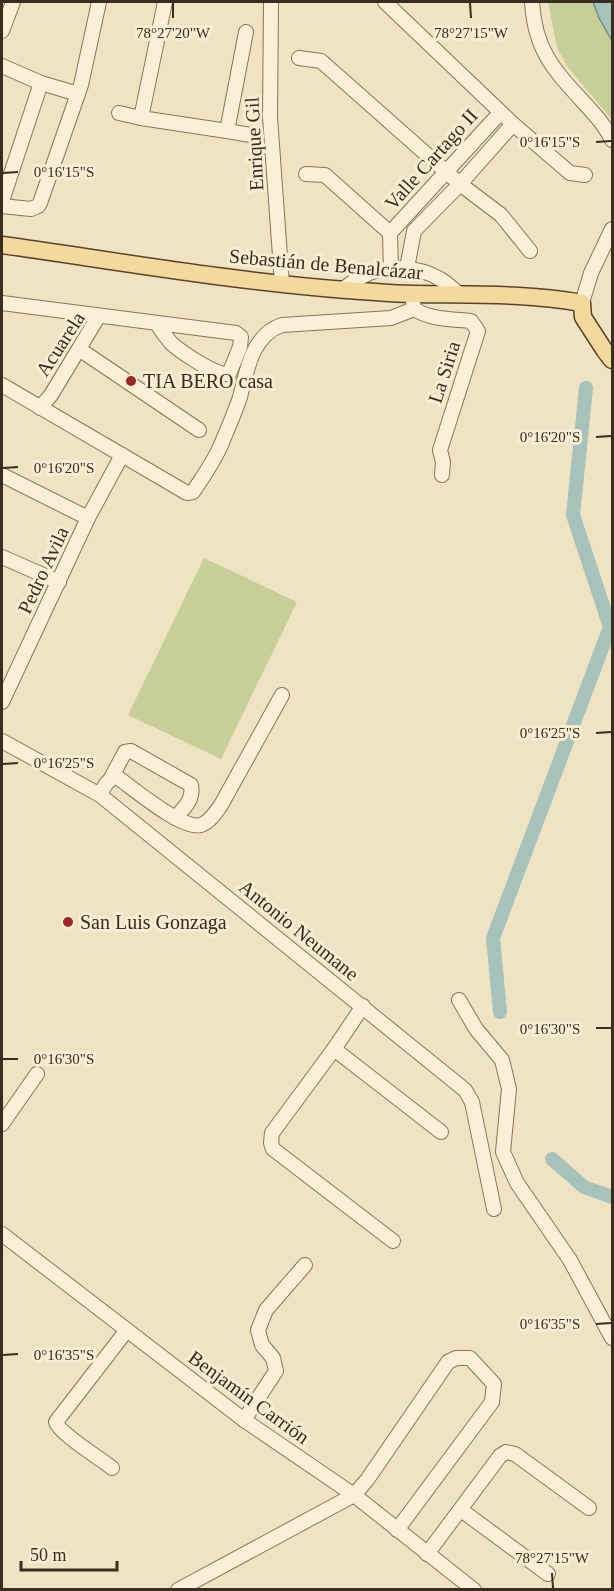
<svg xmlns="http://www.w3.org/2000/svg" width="614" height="1591" font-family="Georgia,serif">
	<rect width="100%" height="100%" fill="#efe3c4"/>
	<!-- green -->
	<g fill="#c7ce97">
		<path d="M548 2H594L599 18 612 41V120L567 66 557 48Z"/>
		<path d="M204 558 297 602 221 759 128 715Z"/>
	</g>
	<!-- water -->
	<path fill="#a6c2ba" stroke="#6c9188" stroke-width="1.5" d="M593 2H612V41L599 18Z"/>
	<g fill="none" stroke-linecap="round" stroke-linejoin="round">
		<!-- canal -->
		<g stroke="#a6c2ba" stroke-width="14">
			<path d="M500 1012 493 938 610 627 573 515 586 388"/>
			<path d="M552 1159 584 1187 612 1197"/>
		</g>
		<defs>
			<g id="minor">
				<path d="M165 2 141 118 227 131 246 32"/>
				<path d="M271 2 270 117 282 284"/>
				<path d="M385 2 513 124 570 173 585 175"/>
				<path d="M532 2C535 52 555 71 587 106 597 117 606 127 612 140"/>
				<path d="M2 31 13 2"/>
				<path d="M299 58 321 61 460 184 501 215 530 251"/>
				<path d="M2 66 41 83 2 201"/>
				<path d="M41 83 78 94"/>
				<path d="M119 113 141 118"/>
				<path d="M227 131 257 136"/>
				<path d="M306 174 325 175 390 233"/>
				<path d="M2 206 31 209 38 206 40 203 81 85 99 2"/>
				<path d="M391 268 390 233 500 113"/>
				<path d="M407 268 414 231 460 184 513 124"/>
				<path d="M343 289C349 285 356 279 363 276 385 264 419 266 440 279 447 283 453 289 459 294"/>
				<path d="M413 302 414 309C432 320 451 319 471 321L478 331 440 450 443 462 442 475"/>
				<path d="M2 303 236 333 241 337 240 347 229 374C216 376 181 352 171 343 166 337 161 330 157 324"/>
				<path d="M582 303 591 273 612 229"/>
				<path d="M79 349 199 430"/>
				<path d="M2 385 187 493 193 492C204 475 216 459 223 440 229 426 235 412 240 397 247 370 252 335 282 325L391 318 414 309"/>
				<path d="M40 408 51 395 98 317"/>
				<path d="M2 475 88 518"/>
				<path d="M2 557 59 582"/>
				<path d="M2 702 88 518 122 455"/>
				<path d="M2 741 100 795 465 1090 472 1102 494 1209"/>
				<path d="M111 778 125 752 131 751 191 785C194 800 184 808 175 818"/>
				<path d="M100 795C104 787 107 779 117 777 134 789 182 830 201 825 210 822 216 812 221 805L282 695"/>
				<path d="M459 1000 476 1029 502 1060 509 1089 503 1152 517 1183 570 1260 612 1338"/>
				<path d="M363 1006 334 1049 272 1133 271 1143 273 1149 393 1241"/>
				<path d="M334 1049 441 1132"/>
				<path d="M2 1124 37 1074"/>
				<path d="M2 1234 244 1420 354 1495 474 1590"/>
				<path d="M244 1420 276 1371 273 1358 262 1345 258 1330 266 1310 305 1265"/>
				<path d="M112 1468C101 1459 59 1433 56 1422L127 1330"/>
				<path d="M461 1510 548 1574"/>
				<path d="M427 1554 500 1456 506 1452 515 1454 589 1508"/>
				<path d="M178 1590 354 1495 367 1480 448 1362 456 1358H470L494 1384 492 1402 397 1530"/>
			</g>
			<path id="major" d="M2 245C116 261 231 281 346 290 368 291 391 294 414 294 471 295 526 293 582 303L583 317 605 351 612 360"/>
		</defs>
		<!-- minor casing -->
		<use href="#minor" stroke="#8a7459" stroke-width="16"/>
		<!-- major casing -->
		<use href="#major" stroke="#58422e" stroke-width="19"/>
		<!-- minor -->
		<use href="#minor" stroke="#faf0d7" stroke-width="14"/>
		<!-- major -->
		<use href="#major" stroke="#f3d99b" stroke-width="16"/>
	</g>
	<!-- ticks -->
	<path fill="none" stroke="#3a2c1e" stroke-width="2" d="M173 3V18M470 3 471 18M596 142 611 141M3 173 18 172M596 437 611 436M3 468 18 467M596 733 611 732M3 764 18 763M596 1028H611M3 1059H18M596 1324 611 1323M3 1355 18 1354M552 1573 553 1588"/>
	<!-- markers -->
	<g fill="#9b2828" stroke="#f7edd3" stroke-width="2">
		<circle cx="131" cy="381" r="6"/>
		<circle cx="68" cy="922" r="6"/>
	</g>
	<g text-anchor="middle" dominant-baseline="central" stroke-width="6" stroke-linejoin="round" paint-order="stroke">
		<!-- street labels -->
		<g font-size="20" fill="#3a2c1e" stroke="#f7edd3">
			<text transform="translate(254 144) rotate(-93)">Enrique Gil</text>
			<text transform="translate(431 159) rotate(-48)">Valle Cartago II</text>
			<text transform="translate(326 264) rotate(5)">Sebastián de Benalcázar</text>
			<text transform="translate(60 344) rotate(-57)">Acuarela</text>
			<text transform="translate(444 372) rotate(-72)">La Siria</text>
			<text transform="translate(43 570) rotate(-65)">Pedro Avila</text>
			<text transform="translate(299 930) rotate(39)">Antonio Neumane</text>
			<text transform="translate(249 1397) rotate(36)">Benjamín Carrión</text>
		</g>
		<!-- poi labels -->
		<g font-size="20" fill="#3a2c1e" stroke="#f7edd3" text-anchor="start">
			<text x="143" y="381">TIA BERO casa</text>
			<text x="80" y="922">San Luis Gonzaga</text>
		</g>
	</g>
	<g font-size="15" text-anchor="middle" fill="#3a2c1e" stroke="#f7edd3" stroke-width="6" stroke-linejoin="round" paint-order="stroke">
		<text x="173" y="38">78°27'20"W</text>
		<text x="471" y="38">78°27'15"W</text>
		<text x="550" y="147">0°16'15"S</text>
		<text x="64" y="177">0°16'15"S</text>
		<text x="550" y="442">0°16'20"S</text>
		<text x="64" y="473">0°16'20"S</text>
		<text x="550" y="738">0°16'25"S</text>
		<text x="64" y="768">0°16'25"S</text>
		<text x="550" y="1034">0°16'30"S</text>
		<text x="64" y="1064">0°16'30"S</text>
		<text x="550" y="1329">0°16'35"S</text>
		<text x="64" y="1360">0°16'35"S</text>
		<text x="552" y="1563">78°27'15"W</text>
	</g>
	<!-- border -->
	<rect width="614" height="1591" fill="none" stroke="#3a2c1e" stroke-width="6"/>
	<!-- scale -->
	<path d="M21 1561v9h96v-9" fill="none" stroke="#3a2c1e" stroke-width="3"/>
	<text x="30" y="1561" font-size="18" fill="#3a2c1e" stroke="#f7edd3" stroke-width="4.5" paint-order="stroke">50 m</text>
</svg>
